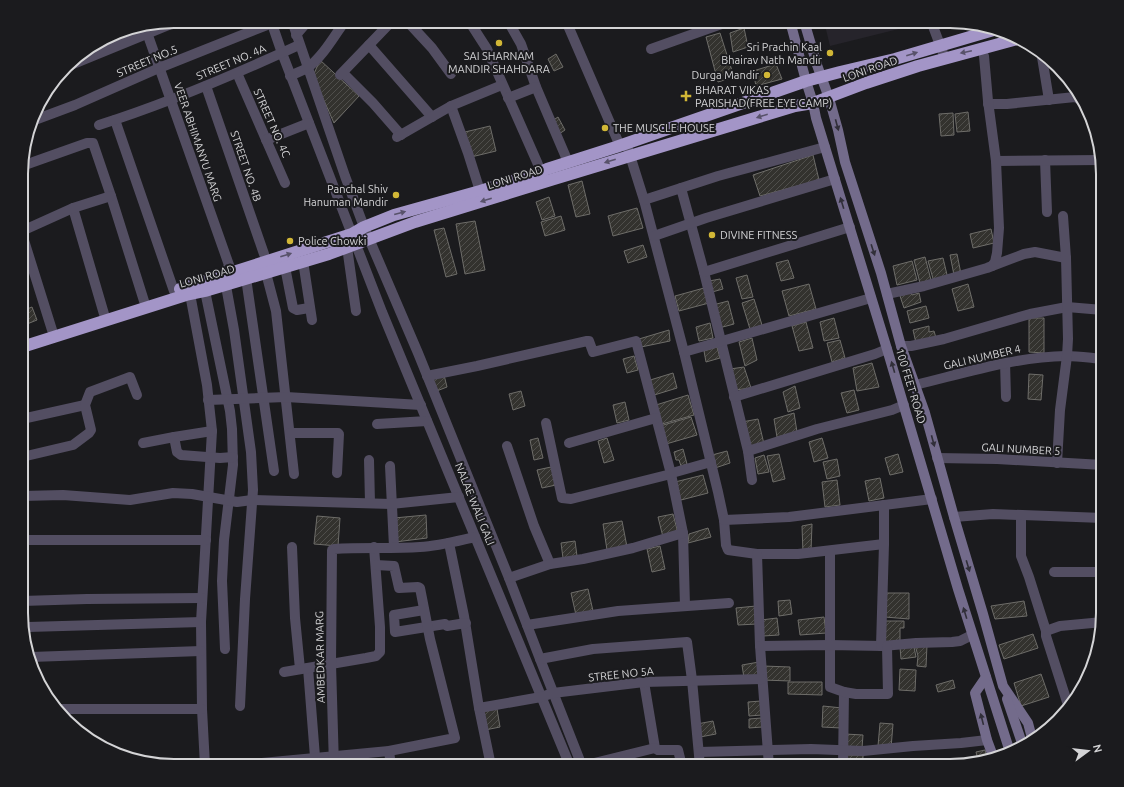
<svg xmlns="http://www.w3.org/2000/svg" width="1124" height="787" font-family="Ubuntu,sans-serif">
	<defs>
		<pattern id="building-hatch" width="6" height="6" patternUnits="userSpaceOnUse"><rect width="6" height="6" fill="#33322e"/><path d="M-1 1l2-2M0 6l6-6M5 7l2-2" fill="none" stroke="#504f4c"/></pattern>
	</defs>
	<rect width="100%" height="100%" fill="#1b1b1e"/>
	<!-- built -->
	<path fill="#26242b" d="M824 21H927V22L830 46Z"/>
	<!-- building -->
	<g fill="url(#building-hatch)" stroke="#6e6d69">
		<path d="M744 28 748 47 733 52 730 33Z"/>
		<path d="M720 33 734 77 718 82 706 37Z"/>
		<path d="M556 54 563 67 554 71 548 59Z"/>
		<path d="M320 60 359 96 334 123 313 76Z"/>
		<path d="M776 64 782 79 756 86 753 71Z"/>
		<path d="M968 112 970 131 957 132 955 114Z"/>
		<path d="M953 113 954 135 941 136 939 114Z"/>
		<path d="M558 117 565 130 559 134 552 121Z"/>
		<path d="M490 126 496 151 471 157 465 132Z"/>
		<path d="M813 155 819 180 760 196 753 175Z"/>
		<path d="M582 181 590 214 576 217 568 185Z"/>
		<path d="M549 197 555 216 542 220 536 202Z"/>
		<path d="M637 208 643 228 613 236 608 216Z"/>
		<path d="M561 216 565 230 545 236 541 222Z"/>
		<path d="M475 221 485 270 465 274 456 224Z"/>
		<path d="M444 228 457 274 446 277 434 230Z"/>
		<path d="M991 229 994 243 973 248 970 234Z"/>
		<path d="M643 245 647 257 628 263 624 251Z"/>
		<path d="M957 254 961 274 954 275 950 255Z"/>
		<path d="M925 257 931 280 920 283 914 260Z"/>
		<path d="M943 258 948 279 934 282 928 261Z"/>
		<path d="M788 260 794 278 781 281 776 263Z"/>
		<path d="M912 261 917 280 897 285 893 266Z"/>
		<path d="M747 275 753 297 742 299 736 278Z"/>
		<path d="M720 279 723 289 712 292 709 281Z"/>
		<path d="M22 284 26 296 22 297Z"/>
		<path d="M809 284 816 309 789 316 782 291Z"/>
		<path d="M968 284 974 307 958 311 952 289Z"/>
		<path d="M704 288 709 303 679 311 675 296Z"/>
		<path d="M911 292 912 295 919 293 921 302 904 308 900 296Z"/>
		<path d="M754 299 762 325 750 329 742 303Z"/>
		<path d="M728 301 734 324 719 328 713 305Z"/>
		<path d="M926 306 929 318 910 323 907 311Z"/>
		<path d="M32 307 37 320 22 326V311Z"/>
		<path d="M834 318 839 338 824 341 820 322Z"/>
		<path d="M1029 318H1044V353L1029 352Z"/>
		<path d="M806 322 813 348 799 351 792 326Z"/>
		<path d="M710 323 713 338 699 341 696 327Z"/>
		<path d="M929 326V332L934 331 936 338 916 343 913 330Z"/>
		<path d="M669 330 670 341 641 347 639 339Z"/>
		<path d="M752 338 757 360 745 366 739 342Z"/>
		<path d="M840 340 845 358 832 362 827 343Z"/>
		<path d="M717 347 720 358 706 362 704 351Z"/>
		<path d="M634 356 638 370 627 373 623 359Z"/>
		<path d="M872 363 879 387 857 391 853 368Z"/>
		<path d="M744 367 751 388 735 390 730 369Z"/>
		<path d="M673 373 677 388 651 396 647 381Z"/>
		<path d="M1029 374 1043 375 1041 400 1028 399Z"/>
		<path d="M444 375 447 387 434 392 431 379Z"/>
		<path d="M795 386 800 408 788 412 783 392Z"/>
		<path d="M854 390 859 410 847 413 841 393Z"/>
		<path d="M521 391 525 406 513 410 509 394Z"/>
		<path d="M688 395 694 415 662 424 656 405Z"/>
		<path d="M625 402 629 420 617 423 613 405Z"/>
		<path d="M794 413 797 432 777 437 774 419Z"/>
		<path d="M691 417 697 435 666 444 660 426Z"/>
		<path d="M758 419 764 444 749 447 742 422Z"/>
		<path d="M538 438 543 458 534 460 530 440Z"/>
		<path d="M607 438 614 460 604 463 598 441Z"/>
		<path d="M822 438 828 458 814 462 809 442Z"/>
		<path d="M683 449 687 464 681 466 679 460H676L674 452Z"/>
		<path d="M727 451 730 463 715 468 712 455Z"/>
		<path d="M779 454 785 479 773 482 767 456Z"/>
		<path d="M898 454 903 472 890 475 885 458Z"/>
		<path d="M764 455 769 472 758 474 755 458Z"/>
		<path d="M837 459 840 476 827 479 823 462Z"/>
		<path d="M551 467 556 485 542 488 537 470Z"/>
		<path d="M703 475 708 493 681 500 675 482Z"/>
		<path d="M880 478 884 498 869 501 865 481Z"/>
		<path d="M837 480 840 505 825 507 822 482Z"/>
		<path d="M673 514 678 533 663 537 658 517Z"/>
		<path d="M426 515 427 538 395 542 394 518Z"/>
		<path d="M317 516 340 518 338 546 314 544Z"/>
		<path d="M622 521 627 547 607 550 603 524Z"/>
		<path d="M812 524 811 551 803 553 802 526Z"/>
		<path d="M708 528 711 537 688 543 689 534Z"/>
		<path d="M575 541 577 556 563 558 561 543Z"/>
		<path d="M660 546 665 569 652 572 647 549Z"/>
		<path d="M588 589 593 611 576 615 571 593Z"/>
		<path d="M885 593H909V619L885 617Z"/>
		<path d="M790 600 792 614 779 616 778 601Z"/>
		<path d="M1024 601 1027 616 995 619 991 606Z"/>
		<path d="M756 606 757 624 738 625 736 608Z"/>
		<path d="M824 617 826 633 800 635 798 620Z"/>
		<path d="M777 618 779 635 763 636 761 620Z"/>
		<path d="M885 621H904V628H900V642L884 645Z"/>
		<path d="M1033 634 1038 648 1004 659 999 645Z"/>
		<path d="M915 645H927L926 667 917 666 918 656Z"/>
		<path d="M900 647H914L916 657 901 659Z"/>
		<path d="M759 662 761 676 744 678 742 665Z"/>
		<path d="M763 666 790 667V681L763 680Z"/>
		<path d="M900 669 916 670 915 691 899 690Z"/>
		<path d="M1041 674 1049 697 1021 706 1014 683Z"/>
		<path d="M953 680 955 688 938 692 936 685Z"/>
		<path d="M788 682H822V695L788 694Z"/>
		<path d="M761 701 762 715 749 716 748 702Z"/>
		<path d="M823 706 842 708 841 728 822 727Z"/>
		<path d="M497 709 500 727 485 730 481 712Z"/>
		<path d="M761 718 762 727 749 728V719Z"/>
		<path d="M713 721 716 734 700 737 697 724Z"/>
		<path d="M880 723 893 724 891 748 878 746Z"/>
		<path d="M845 734 863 735 862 748H845Z"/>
		<path d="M985 750 987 757 978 760 976 752Z"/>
		<path d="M847 755H863V766H846Z"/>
		<path d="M679 760 680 766H668V762Z"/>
		<path d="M361 763V766H336V765Z"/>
	</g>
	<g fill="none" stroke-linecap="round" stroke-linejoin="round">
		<!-- street -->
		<g stroke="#534e62" stroke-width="10">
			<path d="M271 21 282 53 382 312 570 766"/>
			<path d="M292 21 345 176 364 227 418 353 509 578 540 659 582 766"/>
			<path d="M407 21 432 48 451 74"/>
			<path d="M469 21 487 49 537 162 543 178"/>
			<path d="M508 21 521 44 536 87 568 162"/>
			<path d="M566 21 620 146"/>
			<path d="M931 21 943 53"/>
			<path d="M145 27 229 265 224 275 234 330 251 452 253 490 245 599 240 706"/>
			<path d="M296 35 308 21"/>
			<path d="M369 45 432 117"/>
			<path d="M651 49 730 21"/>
			<path d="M1041 51 1049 100"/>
			<path d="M68 66 178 21"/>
			<path d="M237 73 285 183"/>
			<path d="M343 73 373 103 401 135"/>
			<path d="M340 75 392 21"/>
			<path d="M290 76C296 73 302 71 307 68 322 58 335 35 345 21"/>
			<path d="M206 86 264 254"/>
			<path d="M508 98 536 87"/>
			<path d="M988 104H1007L1075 97 1081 100 1086 109"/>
			<path d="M451 106 468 153 480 191"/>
			<path d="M115 120 174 291"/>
			<path d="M32 121 75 105 159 68 272 23"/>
			<path d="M99 125C168 103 234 75 299 45"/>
			<path d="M397 137 451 106 502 85"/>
			<path d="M266 140 309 123"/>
			<path d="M628 149 644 200 684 352 718 492 724 520 726 545 728 550 757 554H798L884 544"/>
			<path d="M1045 160 1047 212"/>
			<path d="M996 161 1101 160"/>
			<path d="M22 166 87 143H93L111 196 144 301"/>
			<path d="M681 188 718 176 825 147"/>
			<path d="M644 200 681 188 704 272 748 451 752 480"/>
			<path d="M73 208 104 314"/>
			<path d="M22 231 73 208 111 196"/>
			<path d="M22 234 52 330"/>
			<path d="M654 236 706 218 835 179"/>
			<path d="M347 247 356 311"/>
			<path d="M303 261 312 320"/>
			<path d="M992 266 1024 254 1035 252 1066 258"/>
			<path d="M285 267 293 308 297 310 309 308"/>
			<path d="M704 272 850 227"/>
			<path d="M266 273 276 311 294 474"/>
			<path d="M246 278 274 471"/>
			<path d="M205 291 230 411 232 429 233 465 224 540 222 581 225 649"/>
			<path d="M190 294 207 385 212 431 201 622 202 709 205 766"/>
			<path d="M887 294 924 286 987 268 992 266 995 262 997 253 999 228 996 161 988 101 984 56"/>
			<path d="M901 346H911L944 339 1030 314 1067 307 1103 310"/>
			<path d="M684 352 871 298"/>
			<path d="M1005 362 1006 397"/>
			<path d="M427 376 477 366 587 341H589L593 352 636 341 671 474 683 533 685 606"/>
			<path d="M915 385C965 373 1014 357 1066 356 1078 356 1091 358 1103 359"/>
			<path d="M734 397 875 354 887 349"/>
			<path d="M208 400 286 397 421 405"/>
			<path d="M22 419 85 405"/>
			<path d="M546 423 562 498 571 499 671 474 672 473 711 462"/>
			<path d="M377 424 427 421"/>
			<path d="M290 433H338L339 434 337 473"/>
			<path d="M174 437 212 431"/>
			<path d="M143 443 174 437 177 452 181 455 220 458 233 457"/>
			<path d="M569 443 656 418"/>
			<path d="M507 446 534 526 550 564"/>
			<path d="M748 451 817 429 892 410 904 405"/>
			<path d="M22 457 73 445 89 433 91 430 85 405 90 392 130 377 137 395"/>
			<path d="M937 458 997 459 1103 465"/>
			<path d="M369 460 370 503"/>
			<path d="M1057 463 1060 410 1067 356 1068 339 1066 258 1063 216"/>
			<path d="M390 466 394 547"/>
			<path d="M22 496 63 495 130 500 173 493 192 494 237 502 252 500 391 504 459 497"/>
			<path d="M1021 515V556L1029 577 1046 631"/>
			<path d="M954 517 993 514 1103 518"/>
			<path d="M724 520 789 517 932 499"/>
			<path d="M22 540H206"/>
			<path d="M449 543 464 616 479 708 491 766"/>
			<path d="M292 547 295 618 300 669"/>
			<path d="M830 551V687L844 692 843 766"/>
			<path d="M757 554 760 646 769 766"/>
			<path d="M1054 572H1103"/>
			<path d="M509 578 550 564 583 559 633 548 683 533"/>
			<path d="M22 601 87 599 202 598"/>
			<path d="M424 610 394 615 395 632 445 624 447 626 466 623"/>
			<path d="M527 625 618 611 729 603"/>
			<path d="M28 627 201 622"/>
			<path d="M760 646 829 645 883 646 916 643 952 642 960 641 972 635"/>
			<path d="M881 646 884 544V505"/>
			<path d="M31 657 201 651"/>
			<path d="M540 659 593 649 687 642 692 680 700 766"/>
			<path d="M308 668 315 757"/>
			<path d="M284 672 366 658 376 656 380 652V627L374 547"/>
			<path d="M644 682 655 748 658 750H678L682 766"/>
			<path d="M844 692 856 694H888L887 646"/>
			<path d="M1073 704 1068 705 1046 636V631L1060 626 1103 622"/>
			<path d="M479 708 541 697 553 693 644 682 762 679"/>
			<path d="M59 709H202"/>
			<path d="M389 751 391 766"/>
			<path d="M699 752 811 749 863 751 913 746 961 743 987 740"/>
			<path d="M262 763 389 751 455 738 430 639 420 588 418 587 399 588 394 566 376 565"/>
			<path d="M237 766 262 763V766"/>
			<path d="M334 766 331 664 332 550 334 549C363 547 392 549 420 547 439 546 457 541 475 537"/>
			<path d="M582 766 655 748"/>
		</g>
		<!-- secondary -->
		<g stroke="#736b8b" stroke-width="10">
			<path d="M790 21 806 81 813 103 816 118 887 349 958 589 1010 752"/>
			<path d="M804 21 817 65 829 98 838 130 845 162 881 273 901 346 925 413 954 517 983 614 1003 686 1028 723 1032 738"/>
			<path d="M986 677 975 693 987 740 993 756"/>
			<path d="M1007 699 1023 746"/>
		</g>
		<!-- highway -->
		<g stroke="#a395c7" stroke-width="12">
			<path d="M180 289 352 234 364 227 394 215 480 191 535 174 547 169 616 147 806 81 840 72 895 59 997 29"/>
			<path d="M22 347 186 295 205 291 329 254 415 222 554 179 795 106 813 103 866 83 918 66 1017 39"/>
		</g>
	</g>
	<!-- one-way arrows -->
	<defs><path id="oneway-solid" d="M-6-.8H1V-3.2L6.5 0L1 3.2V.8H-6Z"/></defs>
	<g fill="#58526a">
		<use href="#oneway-solid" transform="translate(966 52) rotate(168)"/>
		<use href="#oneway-solid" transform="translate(912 54) rotate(-17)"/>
		<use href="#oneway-solid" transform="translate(762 116) rotate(163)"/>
		<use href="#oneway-solid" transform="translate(610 161) rotate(163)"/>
		<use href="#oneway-solid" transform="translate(486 200) rotate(163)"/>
		<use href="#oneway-solid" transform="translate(400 213) rotate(-15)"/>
		<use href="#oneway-solid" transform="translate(286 255) rotate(-18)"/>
	</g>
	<g fill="#312f39">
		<use href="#oneway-solid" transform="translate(837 125) rotate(75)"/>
		<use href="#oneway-solid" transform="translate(842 203) rotate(-107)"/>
		<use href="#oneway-solid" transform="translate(873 250) rotate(72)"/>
		<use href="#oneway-solid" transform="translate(893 367) rotate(-106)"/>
		<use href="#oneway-solid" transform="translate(933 441) rotate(75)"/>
		<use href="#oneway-solid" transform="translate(968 566) rotate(73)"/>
		<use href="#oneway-solid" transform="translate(965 613) rotate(-107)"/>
		<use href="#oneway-solid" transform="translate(982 719) rotate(-104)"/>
	</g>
	<!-- markers -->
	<g fill="#d2b736" stroke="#1b1b1e" stroke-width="1.5">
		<circle cx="499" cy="43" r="4"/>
		<circle cx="830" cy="53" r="4"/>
		<circle cx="767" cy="75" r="4"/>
		<path d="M684 90h4v4h4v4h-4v4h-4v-4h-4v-4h4z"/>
		<circle cx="605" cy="128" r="4"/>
		<circle cx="396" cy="195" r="4"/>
		<circle cx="712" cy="235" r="4"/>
		<circle cx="290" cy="241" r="4"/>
	</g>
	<g text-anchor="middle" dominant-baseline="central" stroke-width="4" stroke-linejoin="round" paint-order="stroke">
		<!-- poi labels -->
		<g font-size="11" fill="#d4d4d6" stroke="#1b1b1e" text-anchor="start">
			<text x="822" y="47" text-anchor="end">Sri Prachin Kaal<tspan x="822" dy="13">Bhairav Nath Mandir</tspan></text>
			<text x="499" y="56" text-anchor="middle">SAI SHARNAM<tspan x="499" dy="13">MANDIR SHAHDARA</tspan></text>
			<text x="759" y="75" text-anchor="end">Durga Mandir</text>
			<text x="695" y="90">BHARAT VIKAS<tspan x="695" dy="13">PARISHAD(FREE EYE CAMP)</tspan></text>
			<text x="613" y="128">THE MUSCLE HOUSE</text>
			<text x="388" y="189" text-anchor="end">Panchal Shiv<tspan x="388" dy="13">Hanuman Mandir</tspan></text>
			<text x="720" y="235">DIVINE FITNESS</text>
			<text x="298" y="241">Police Chowki</text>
		</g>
		<!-- street labels -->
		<g font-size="11" fill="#d4d4d6" stroke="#1b1b1e">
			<text transform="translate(147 61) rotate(-23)">STREET NO.5</text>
			<text transform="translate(231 62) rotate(-23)">STREET NO. 4A</text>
			<text transform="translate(870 69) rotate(-19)">LONI ROAD</text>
			<text transform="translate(272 123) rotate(66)">STREET NO. 4C</text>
			<text transform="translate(198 142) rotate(71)">VEER ABHIMANYU MARG</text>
			<text transform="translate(246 166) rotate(71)">STREET NO. 4B</text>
			<text transform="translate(515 177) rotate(-17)">LONI ROAD</text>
			<text transform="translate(207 276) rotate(-16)">LONI ROAD</text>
			<text transform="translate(982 357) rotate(-13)">GALI NUMBER 4</text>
			<text transform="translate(911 386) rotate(73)">100 FEET ROAD</text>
			<text transform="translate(1021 449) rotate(3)">GALI NUMBER 5</text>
			<text transform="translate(475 504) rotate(68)">NALAE WALI GALI</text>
			<text transform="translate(320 657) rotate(-91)">AMBEDKAR MARG</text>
			<text transform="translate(621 674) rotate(-6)">STREE NO 5A</text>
		</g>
	</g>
	<!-- crop -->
	<path d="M0 0H1124V787H0ZM174 28H950A146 146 0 0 1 1096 174V613A146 146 0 0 1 950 759H174A146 146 0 0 1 28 613V174A146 146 0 0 1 174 28Z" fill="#1b1b1e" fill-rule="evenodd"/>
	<path fill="none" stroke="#d4d4d6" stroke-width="2" d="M174 28H950A146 146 0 0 1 1096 174V613A146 146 0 0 1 950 759H174A146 146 0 0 1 28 613V174A146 146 0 0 1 174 28Z"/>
	<!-- north arrow -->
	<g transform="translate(1088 751) rotate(75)" stroke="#1b1b1e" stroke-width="3" paint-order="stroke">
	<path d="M0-3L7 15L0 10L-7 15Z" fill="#d4d4d6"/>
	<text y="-6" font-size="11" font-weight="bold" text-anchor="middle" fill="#d4d4d6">N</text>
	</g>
</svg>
